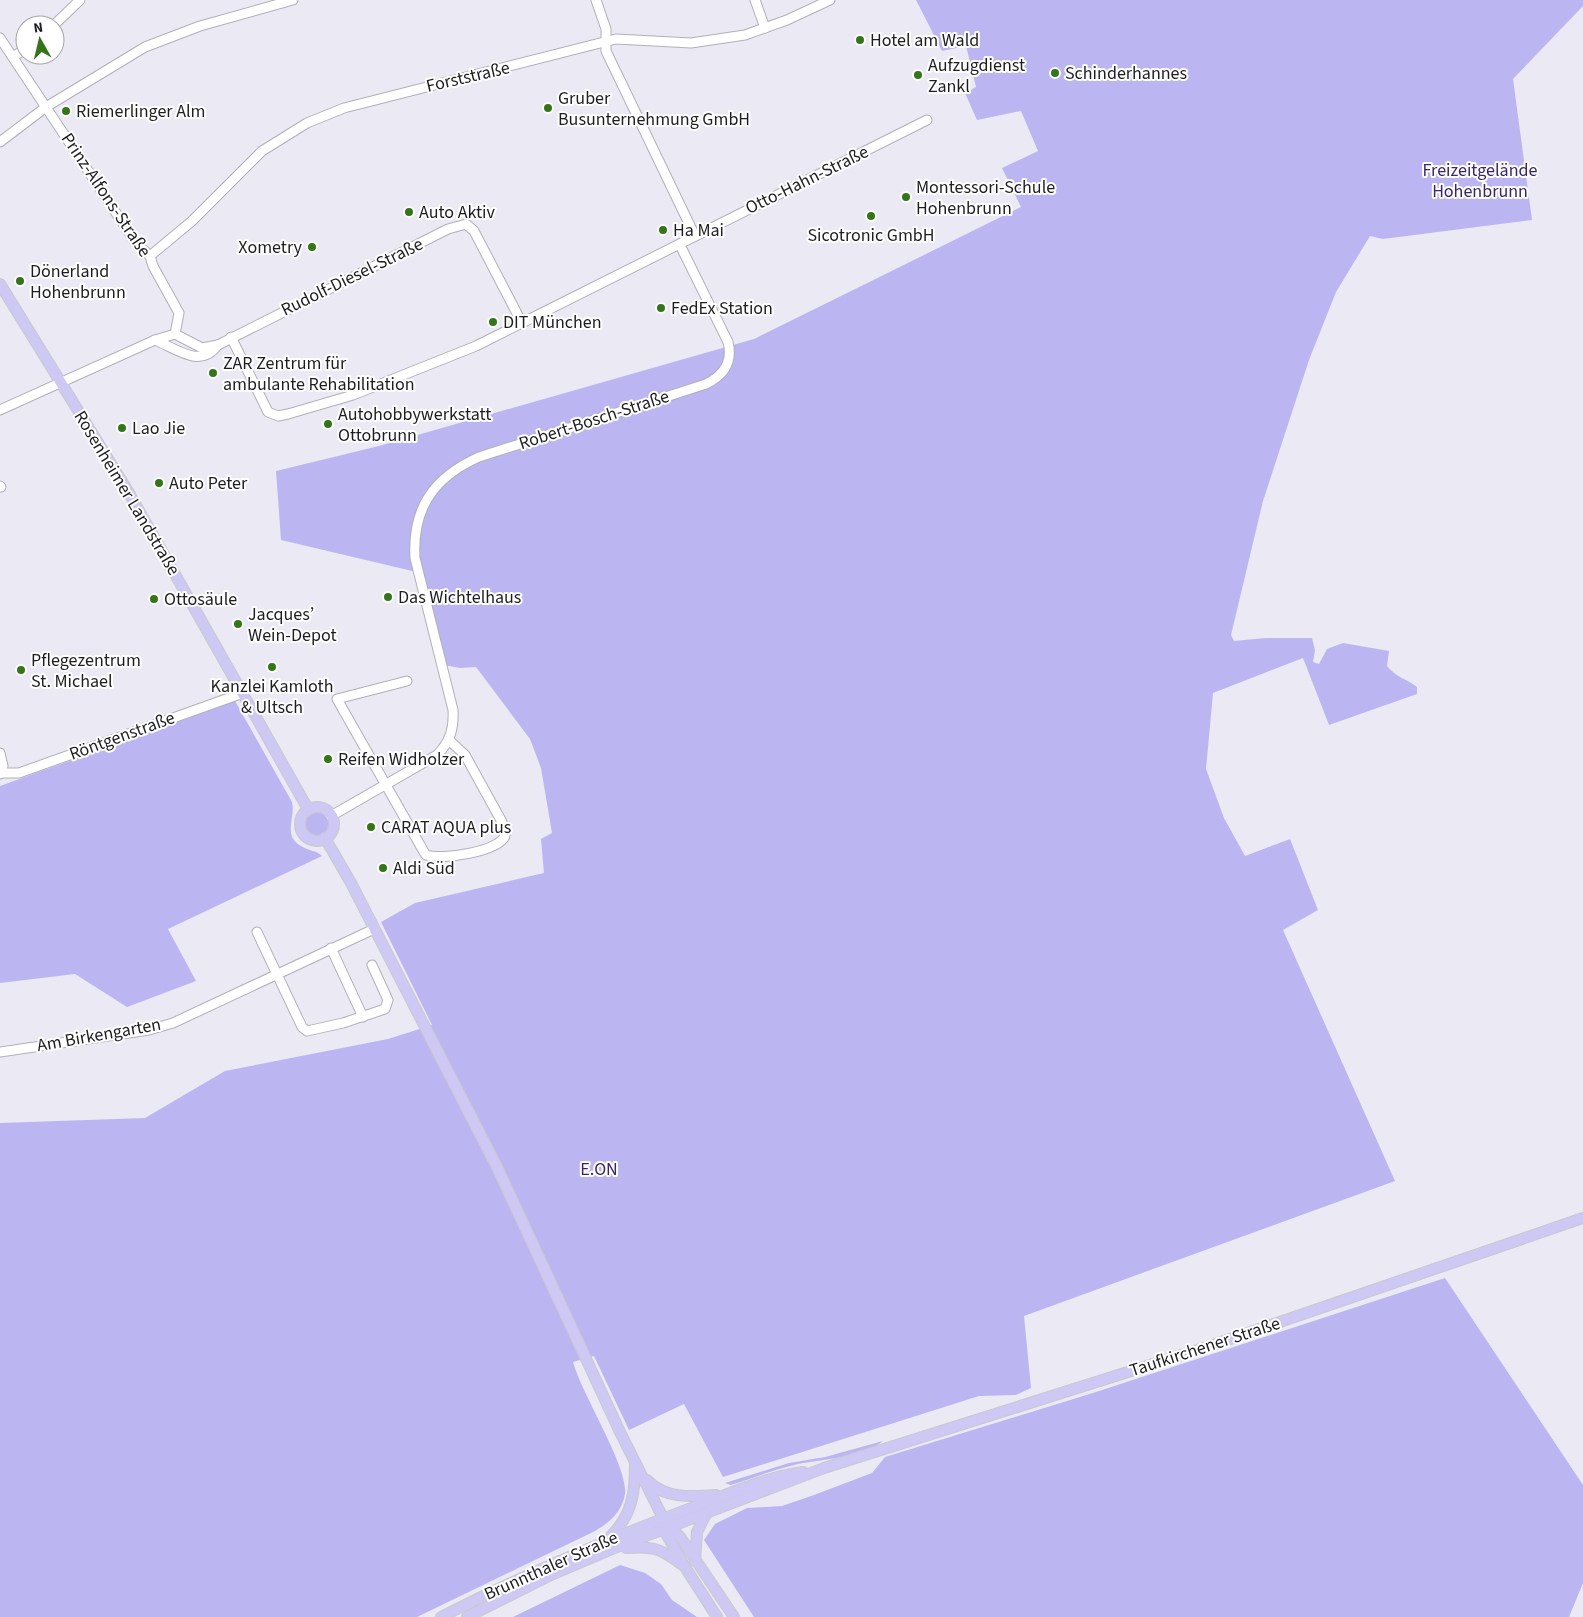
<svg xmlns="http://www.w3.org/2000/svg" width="1583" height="1617" font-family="'Source Sans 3',sans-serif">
	<rect width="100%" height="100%" fill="#eae9f4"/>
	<!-- green -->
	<g fill="#bbb6f2">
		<path d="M916 0H1583V6L1513 79 1532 220 1383 239 1370 236 1336 292 1309 360 1263 501 1231 635 1234 641 1266 638H1312L1315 650 1313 662 1319 664 1327 649 1343 643 1389 651 1387 666C1397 678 1405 678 1417 687V694L1329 725 1303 658 1213 693 1206 769 1224 818 1245 856 1290 839 1318 910 1283 930 1395 1181 1024 1316 1031 1388 1016 1395 979 1396 723 1477 684 1404 629 1430 594 1356 573 1362C582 1395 629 1468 625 1494 622 1513 607 1525 591 1533L417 1617H0V1123L145 1118 225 1071 388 1039 432 1025 381 922 415 903 544 873 541 839 552 833 541 768 530 739 476 667 460 668 444 665 421 573 281 540 276 471 379 446 754 339 1021 207 1002 168 1038 151 1021 111 977 120 965 93 976 87 966 46 942 51Z"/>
		<path d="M235 701 292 802C296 818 282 835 301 846 308 851 316 850 322 856L168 929 196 981 127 1007 75 974 0 983V786Z"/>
		<circle cx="316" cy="824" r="13"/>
		<path d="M1445 1278 1583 1485V1583L1569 1617H754L704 1540 715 1524 747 1508 782 1506 814 1495 872 1473 885 1457 1096 1392Z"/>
		<path d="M883 1441C863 1458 823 1459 798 1464 776 1469 753 1478 731 1485L725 1483 789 1463 825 1457Z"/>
		<path d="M620 1565 645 1573 661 1584 672 1600 697 1617H513Z"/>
	</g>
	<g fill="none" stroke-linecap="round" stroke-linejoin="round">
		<defs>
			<g id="minor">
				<path d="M596 0 606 29V51L695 236"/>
				<path d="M755 0 765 28"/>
				<path d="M54 25 80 0"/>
				<path d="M0 38 136 243 150 256 153 266 179 313 175 334"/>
				<path d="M13 57 25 49"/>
				<path d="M0 142 46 107 145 47 200 26 293 0"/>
				<path d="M150 256 192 221 262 151 307 123 344 108 616 39 691 43 745 35 787 20 830 0"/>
				<path d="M175 334 202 348 218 345 448 229 466 224 474 231 522 323"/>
				<path d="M231 337 268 412 278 416 288 414 353 395 476 346 927 120"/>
				<path d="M155 340C177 349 200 369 218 345"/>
				<path d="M0 410 155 340 175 334"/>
				<path d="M0 486 1 487"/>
				<path d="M407 681 337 699 424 852 426 855C442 860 498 852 505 836L502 822 465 755 449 740"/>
				<path d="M0 753 3 766 0 774"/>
				<path d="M1 773H19L243 693"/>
				<path d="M331 816 437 755C450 742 454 729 453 710L415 558C412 508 434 477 479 457L706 384C724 375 733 362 728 342L680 245"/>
				<path d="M257 932 302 1027 307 1031 343 1023 385 1009 388 1000 372 965"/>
				<path d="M331 948 363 1017"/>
				<path d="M0 1052 149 1030 173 1023 374 929"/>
			</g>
			<g id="major">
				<path d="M0 284 129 493 308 809"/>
				<circle cx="317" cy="824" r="17"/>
				<path d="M325 838 351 883 497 1167 620 1432 663 1518 681 1538 734 1617"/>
				<path d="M647 1480C665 1499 691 1497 716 1495"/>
				<path d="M664 1524V1530L685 1567 717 1617"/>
				<path d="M611 1536C632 1514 635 1494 635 1465"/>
				<path d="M626 1548C652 1546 660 1548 681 1564"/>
				<path d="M695 1561 697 1532 706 1514"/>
				<path d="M441 1617C523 1575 606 1540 691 1508 727 1495 765 1477 803 1472"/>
				<path d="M467 1617 551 1575 612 1549 824 1468 1207 1347 1583 1218"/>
			</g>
		</defs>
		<!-- minor casing -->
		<use href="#minor" stroke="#b0b0ba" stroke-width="11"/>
		<!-- major casing -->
		<use href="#major" stroke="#c9c9ca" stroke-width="12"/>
		<!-- minor -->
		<use href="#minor" stroke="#fff" stroke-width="9"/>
		<!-- major -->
		<use href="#major" stroke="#cdc8f4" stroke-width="10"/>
	</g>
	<!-- markers -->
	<g fill="#327616" stroke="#fff" stroke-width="2">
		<circle cx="860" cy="40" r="5"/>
		<circle cx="1055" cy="73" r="5"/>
		<circle cx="918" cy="75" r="5"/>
		<circle cx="548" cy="108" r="5"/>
		<circle cx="66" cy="111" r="5"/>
		<circle cx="906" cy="197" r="5"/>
		<circle cx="409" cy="212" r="5"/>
		<circle cx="871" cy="216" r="5"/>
		<circle cx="663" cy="230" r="5"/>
		<circle cx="312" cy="247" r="5"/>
		<circle cx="20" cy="281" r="5"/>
		<circle cx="661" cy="308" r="5"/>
		<circle cx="493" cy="322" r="5"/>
		<circle cx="213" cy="373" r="5"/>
		<circle cx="328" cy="424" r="5"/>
		<circle cx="122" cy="428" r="5"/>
		<circle cx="159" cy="483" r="5"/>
		<circle cx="388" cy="597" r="5"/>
		<circle cx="154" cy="599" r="5"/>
		<circle cx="238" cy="624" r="5"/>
		<circle cx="272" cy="667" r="5"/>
		<circle cx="21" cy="670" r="5"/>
		<circle cx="328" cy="759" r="5"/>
		<circle cx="371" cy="827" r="5"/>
		<circle cx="383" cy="868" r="5"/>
	</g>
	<g text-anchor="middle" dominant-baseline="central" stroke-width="4" stroke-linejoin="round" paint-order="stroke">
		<!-- poi labels -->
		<g font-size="18" fill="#1e1e22" stroke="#fff" text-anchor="start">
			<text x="870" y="40">Hotel am Wald</text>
			<text x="928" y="65">Aufzugdienst<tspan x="928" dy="21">Zankl</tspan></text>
			<text x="1065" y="73">Schinderhannes</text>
			<text x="558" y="98">Gruber<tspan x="558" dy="21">Busunternehmung GmbH</tspan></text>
			<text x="76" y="111">Riemerlinger Alm</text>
			<text x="916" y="187">Montessori-Schule<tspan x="916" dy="21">Hohenbrunn</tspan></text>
			<text x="419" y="212">Auto Aktiv</text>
			<text x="673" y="230">Ha Mai</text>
			<text x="871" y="235" text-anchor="middle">Sicotronic GmbH</text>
			<text x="302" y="247" text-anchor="end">Xometry</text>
			<text x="30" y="271">Dönerland<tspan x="30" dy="21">Hohenbrunn</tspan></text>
			<text x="671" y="308">FedEx Station</text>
			<text x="503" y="322">DIT München</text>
			<text x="223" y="363">ZAR Zentrum für<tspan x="223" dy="21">ambulante Rehabilitation</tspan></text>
			<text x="338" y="414">Autohobbywerkstatt<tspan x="338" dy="21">Ottobrunn</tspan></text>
			<text x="132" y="428">Lao Jie</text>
			<text x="169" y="483">Auto Peter</text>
			<text x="398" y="597">Das Wichtelhaus</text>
			<text x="164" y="599">Ottosäule</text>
			<text x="248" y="614">Jacques’<tspan x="248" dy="21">Wein-Depot</tspan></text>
			<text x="31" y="660">Pflegezentrum<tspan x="31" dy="21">St. Michael</tspan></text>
			<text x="272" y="686" text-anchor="middle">Kanzlei Kamloth<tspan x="272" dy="21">&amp; Ultsch</tspan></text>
			<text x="338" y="759">Reifen Widholzer</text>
			<text x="381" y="827">CARAT AQUA plus</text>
			<text x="393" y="868">Aldi Süd</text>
		</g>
		<!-- street labels -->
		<g font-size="18" fill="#1e1e22" stroke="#fff">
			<text transform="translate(468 77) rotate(-13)">Forststraße</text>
			<text transform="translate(807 180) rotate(-26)">Otto-Hahn-Straße</text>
			<text transform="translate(106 195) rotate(56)">Prinz-Alfons-Straße</text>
			<text transform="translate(352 277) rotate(-26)">Rudolf-Diesel-Straße</text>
			<text transform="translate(594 420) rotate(-18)">Robert-Bosch-Straße</text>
			<text transform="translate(127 493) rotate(59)">Rosenheimer Landstraße</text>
			<text transform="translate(122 736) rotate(-20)">Röntgenstraße</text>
			<text transform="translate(99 1035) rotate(-10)">Am Birkengarten</text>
			<text transform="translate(1205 1347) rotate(-18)">Taufkirchener Straße</text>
			<text transform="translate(551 1566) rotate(-24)">Brunnthaler Straße</text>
		</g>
		<!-- park labels -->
		<g font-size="18" fill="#372571" stroke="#fff">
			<text x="1480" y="170">Freizeitgelände<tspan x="1480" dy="21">Hohenbrunn</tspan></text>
			<text x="599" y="1169">E.ON</text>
		</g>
	</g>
	<!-- north arrow -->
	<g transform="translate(40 40) rotate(352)"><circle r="24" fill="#ffffff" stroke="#a5a5a7"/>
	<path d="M0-4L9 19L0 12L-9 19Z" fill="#327616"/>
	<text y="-8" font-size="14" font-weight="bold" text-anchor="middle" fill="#1e1e22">N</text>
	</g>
</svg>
